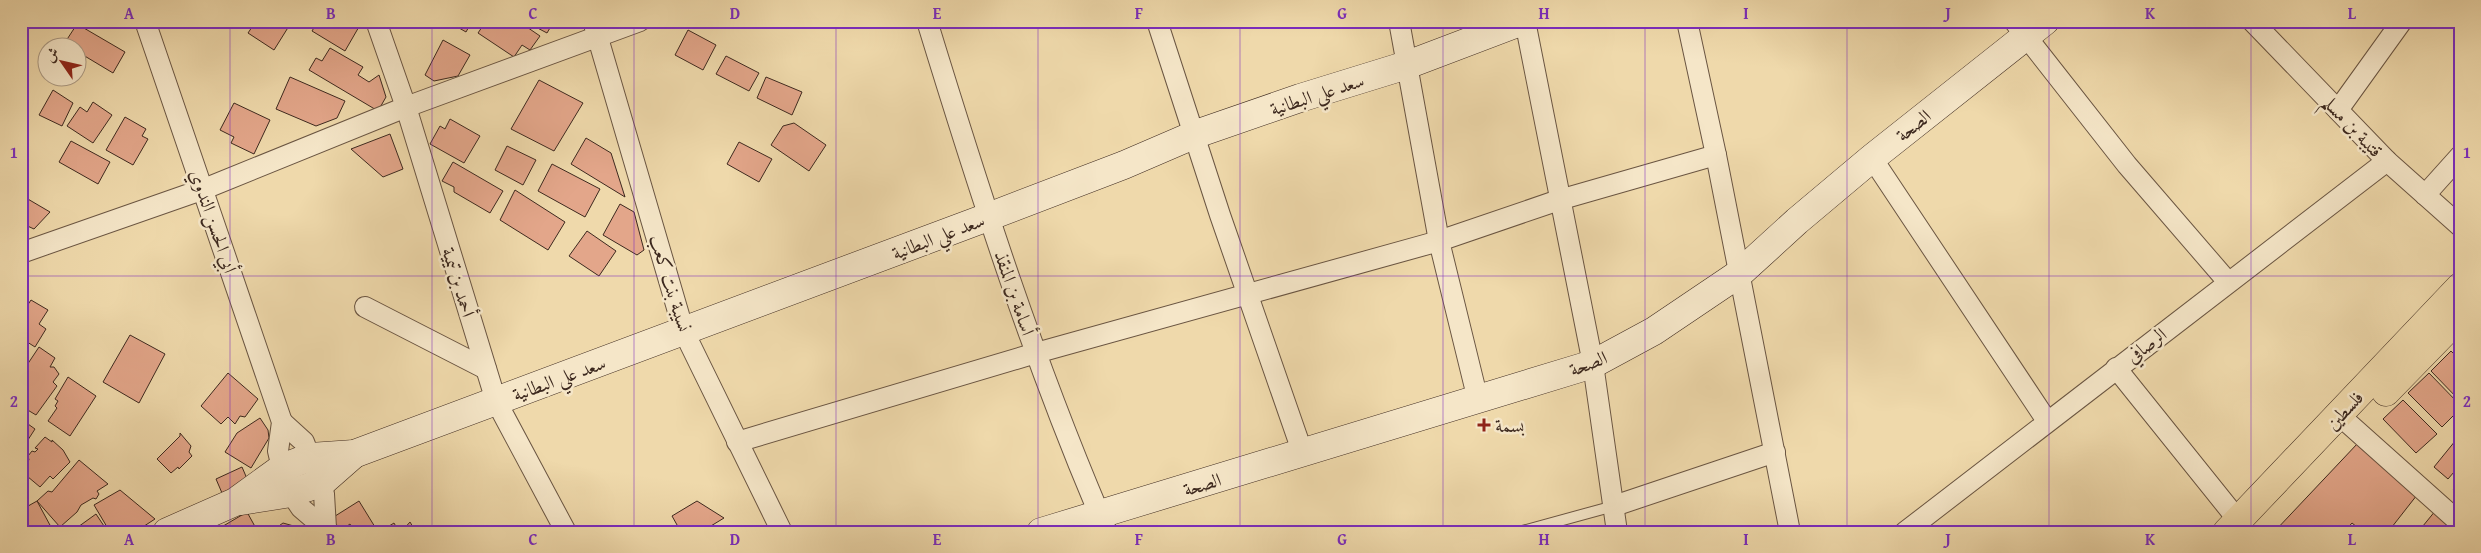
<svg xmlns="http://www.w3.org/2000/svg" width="2481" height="553" font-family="'Gentium Book Plus',Amiri,serif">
	<rect width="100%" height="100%" fill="#efd9ab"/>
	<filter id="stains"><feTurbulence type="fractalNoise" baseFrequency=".004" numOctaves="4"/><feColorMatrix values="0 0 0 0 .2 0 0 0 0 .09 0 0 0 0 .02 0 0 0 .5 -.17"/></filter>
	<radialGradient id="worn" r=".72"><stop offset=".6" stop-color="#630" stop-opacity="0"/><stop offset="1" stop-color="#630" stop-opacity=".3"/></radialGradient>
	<!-- building -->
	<g fill="#e3a68a" stroke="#3d291f">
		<path d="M256 21H282L289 26 274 50 248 33Z"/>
		<path d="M318 21H354L360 25 345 51 312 31Z"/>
		<path d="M447 21H472L466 32Z"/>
		<path d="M486 21H518L540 36 530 50 522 45 514 57 478 33Z"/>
		<path d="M531 21H554L547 33 530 24Z"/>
		<path d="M77 24 125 52 113 73 78 52V48H70L64 44Z"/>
		<path d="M688 30 716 45 703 70 675 55Z"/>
		<path d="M443 40 470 55 458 76 434 81 425 75Z"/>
		<path d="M330 48 363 67 358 75 369 82 379 75 386 97 378 111 309 70 316 58 322 61Z"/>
		<path d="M726 56 759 73 749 91 716 74Z"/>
		<path d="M290 77 345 101 337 118 316 126 276 109Z"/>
		<path d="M766 77 802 92 792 115 757 98Z"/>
		<path d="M539 80 583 103 554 151 511 129Z"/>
		<path d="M53 90 73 103 62 126 39 115Z"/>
		<path d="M93 102 112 115 93 143 67 126 80 107 87 112Z"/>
		<path d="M234 103 270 120 254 154 231 143 234 137 220 130Z"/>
		<path d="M125 117 146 129 142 136 148 139 133 165 106 150Z"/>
		<path d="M450 119 480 136 464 163 430 144 440 126 445 129Z"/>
		<path d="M794 123 826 145 809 171 771 145 783 126Z"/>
		<path d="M390 134 403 169 383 177 351 149Z"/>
		<path d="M586 138 611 153 625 197 571 164Z"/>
		<path d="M71 141 110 162 98 184 59 162Z"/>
		<path d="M739 142 772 159 759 182 727 164Z"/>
		<path d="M507 146 536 160 523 185 495 170Z"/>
		<path d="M453 162 503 191 490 213 454 192V187L442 181Z"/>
		<path d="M552 164 600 189 585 217 538 191Z"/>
		<path d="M515 190 565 222 548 250 500 220Z"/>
		<path d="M21 195 50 212 34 229 21 223Z"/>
		<path d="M620 204 634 212 644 250 637 255 603 235Z"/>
		<path d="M587 231 616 251 599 276 569 256Z"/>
		<path d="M31 300 48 310 39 324 46 329 35 347 21 338V315Z"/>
		<path d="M130 335 165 354 139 403 103 382Z"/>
		<path d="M39 347 55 358 50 367H54L59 374 53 382 57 386 36 415 21 406V374Z"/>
		<path d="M2451 351 2460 360V401L2431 371Z"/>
		<path d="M228 373 258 399 245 417 240 416 235 424 228 417 221 424 201 406Z"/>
		<path d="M2429 373 2460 405V409L2442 427 2408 393Z"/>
		<path d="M68 377 96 396 70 436 48 421 57 408 55 406 58 401 55 399Z"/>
		<path d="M2403 400 2437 434 2416 453 2383 419Z"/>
		<path d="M260 418 268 430 269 438 251 468 225 452 237 433Z"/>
		<path d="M21 419 35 429 24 446 21 444Z"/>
		<path d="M180 433 191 446 189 452 192 456 179 469 178 467 171 473 157 459 180 436Z"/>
		<path d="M2460 435V465L2448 479 2434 467Z"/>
		<path d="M45 437 52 442V440L63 450 70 462 53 479 50 476 40 487 21 471V469L29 460 28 456 32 451 35 452 38 449 35 448Z"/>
		<path d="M2358 443 2417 495 2388 532H2363L2352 523 2344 532H2274Z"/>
		<path d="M79 460 108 484 97 491 99 494 96 499 93 498 81 505 77 512 60 527 37 501 48 491 52 492Z"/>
		<path d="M242 467 248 481 222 493 216 479Z"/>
		<path d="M2460 482V495L2453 490Z"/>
		<path d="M120 490 155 519 135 532H110L94 505Z"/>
		<path d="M37 501 51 527 43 532H21V510Z"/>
		<path d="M359 501 375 527 368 532H355L350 524 340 531 332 518Z"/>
		<path d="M697 501 724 518 701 532H681L672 516Z"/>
		<path d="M2436 510 2454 526 2450 532H2418Z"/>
		<path d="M247 512 258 532H213Z"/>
		<path d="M96 514 108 532H71Z"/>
		<path d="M410 522 416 532H401Z"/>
		<path d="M283 523 308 530 310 532H278L276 528Z"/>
		<path d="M394 523 399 532H381V531Z"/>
	</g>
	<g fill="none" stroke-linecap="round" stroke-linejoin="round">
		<defs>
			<path id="service" d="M1519 532 1614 506"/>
			<g id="minor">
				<path d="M145 21 282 422 278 451 282 468 291 493 301 508 329 532"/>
				<path d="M376 21 406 107 496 401 566 532"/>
				<path d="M593 21 684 332 782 532"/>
				<path d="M927 21C980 194 1035 366 1107 532"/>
				<path d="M1157 21 1220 215 1302 451"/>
				<path d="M1399 21 1439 241 1478 400"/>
				<path d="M1525 21 1593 364 1617 532"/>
				<path d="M1687 21 1716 155 1790 532"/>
				<path d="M2014 21 2127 165 2228 282"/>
				<path d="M2252 21 2387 161 2460 226"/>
				<path d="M2338 110 2402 21"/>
				<path d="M1872 158 2047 421"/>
				<path d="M2425 195 2460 156"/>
				<path d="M21 253 204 189 406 107 640 21"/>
				<path d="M365 307 486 369"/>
				<path d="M2116 368 2238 520"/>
				<path d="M2339 415 2460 523"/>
				<path d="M282 422 304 442 324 494 326 528"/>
				<path d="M737 442 1036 353 1439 241 1559 200 1716 155"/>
				<path d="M1614 506 1775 452"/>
				<path d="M1905 532 2387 161"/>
			</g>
			<g id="secondary">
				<path d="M241 501 291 493 321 483 354 454"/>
				<path d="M167 532 235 502 282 468 310 457 354 454 988 217 1124 165 1196 134 1300 98 1407 65 1523 21"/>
				<path d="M1041 532 1593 364 1654 331 1740 273 1797 221 1872 158 2045 21"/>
			</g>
			<g id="primary">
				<path d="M2386 392 2460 316"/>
				<path d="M2227 532 2460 287"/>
			</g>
		</defs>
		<!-- service casing -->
		<use href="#service" stroke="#6a5542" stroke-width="12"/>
		<!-- minor casing -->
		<use href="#minor" stroke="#6a5542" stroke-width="22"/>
		<!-- secondary casing -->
		<use href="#secondary" stroke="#3d291f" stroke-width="29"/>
		<!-- primary casing -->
		<use href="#primary" stroke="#3d291f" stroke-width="29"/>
		<!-- service -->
		<use href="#service" stroke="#f5e6c8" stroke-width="10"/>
		<!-- minor -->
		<use href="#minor" stroke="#f5e6c8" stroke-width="20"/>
		<!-- secondary -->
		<use href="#secondary" stroke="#f5e6c8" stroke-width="28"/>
		<!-- primary -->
		<use href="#primary" stroke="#efd9ab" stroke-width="28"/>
	</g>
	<!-- grid -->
	<path fill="none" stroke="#7b2cbf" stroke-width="1" stroke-opacity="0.55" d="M230 21V532M432 21V532M634 21V532M836 21V532M1038 21V532M1240 21V532M1443 21V532M1645 21V532M1847 21V532M2049 21V532M2251 21V532M21 276H2460"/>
	<!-- markers -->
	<path fill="#8f2418" stroke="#f5e6c8" stroke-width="2" d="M1481.5 417.5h5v5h5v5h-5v5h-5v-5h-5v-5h5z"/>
	<g text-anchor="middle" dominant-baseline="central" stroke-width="5" stroke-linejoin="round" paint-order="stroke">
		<!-- street labels -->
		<g font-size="19" fill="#3d291f" stroke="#f5e6c8">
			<text transform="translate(1317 94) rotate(-18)">سعد علي البطانية</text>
			<text transform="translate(1913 125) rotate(-39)">الصحة</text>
			<text transform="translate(2353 126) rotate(46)">قتيبة بن مسلم</text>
			<text transform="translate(214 221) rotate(71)">أبي الحسن الندوي</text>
			<text transform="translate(938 236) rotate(-21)">سعد علي البطانية</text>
			<text transform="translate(459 282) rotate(73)">أحمد بن تيمية</text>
			<text transform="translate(671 283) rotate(73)">نسيبة بنت كعب</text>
			<text transform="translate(1015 293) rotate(71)">أسامة بن المنقذ</text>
			<text transform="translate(2146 345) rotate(-37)">الرصافي</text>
			<text transform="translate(1588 363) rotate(-21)">الصحة</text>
			<text transform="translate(559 378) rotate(-20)">سعد علي البطانية</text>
			<text transform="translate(2344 410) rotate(-47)">فلسطين</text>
			<text transform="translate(1202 484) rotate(-17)">الصحة</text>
		</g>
		<!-- poi labels -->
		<g font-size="19" fill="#3d291f" stroke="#f5e6c8" text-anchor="start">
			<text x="1495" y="425">بسمة</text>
		</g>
	</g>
	<!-- margin -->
	<rect width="2481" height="553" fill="none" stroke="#efd9ab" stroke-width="55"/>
	<!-- north arrow -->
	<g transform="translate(62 62) rotate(304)"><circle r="24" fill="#f5e6c8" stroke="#ab9a84"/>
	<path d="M0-4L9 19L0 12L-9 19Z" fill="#8f2418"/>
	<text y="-8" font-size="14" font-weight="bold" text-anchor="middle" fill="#3d291f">ش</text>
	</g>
	<rect x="28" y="28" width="2426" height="498" fill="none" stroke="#7b2cbf" stroke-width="2"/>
	<g font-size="16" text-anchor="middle" font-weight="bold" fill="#7b2cbf">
		<text x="129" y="19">A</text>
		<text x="331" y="19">B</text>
		<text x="533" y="19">C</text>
		<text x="735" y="19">D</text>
		<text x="937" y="19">E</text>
		<text x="1139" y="19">F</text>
		<text x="1342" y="19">G</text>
		<text x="1544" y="19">H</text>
		<text x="1746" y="19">I</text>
		<text x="1948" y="19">J</text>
		<text x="2150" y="19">K</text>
		<text x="2352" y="19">L</text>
		<text x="14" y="158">1</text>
		<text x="2467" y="158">1</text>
		<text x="14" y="407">2</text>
		<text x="2467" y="407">2</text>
		<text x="129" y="545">A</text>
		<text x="331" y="545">B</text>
		<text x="533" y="545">C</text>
		<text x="735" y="545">D</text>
		<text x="937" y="545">E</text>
		<text x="1139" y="545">F</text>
		<text x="1342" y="545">G</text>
		<text x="1544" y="545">H</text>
		<text x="1746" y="545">I</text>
		<text x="1948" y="545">J</text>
		<text x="2150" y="545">K</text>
		<text x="2352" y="545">L</text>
	</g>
	<rect width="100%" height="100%" filter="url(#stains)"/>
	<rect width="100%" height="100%" fill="url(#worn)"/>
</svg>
